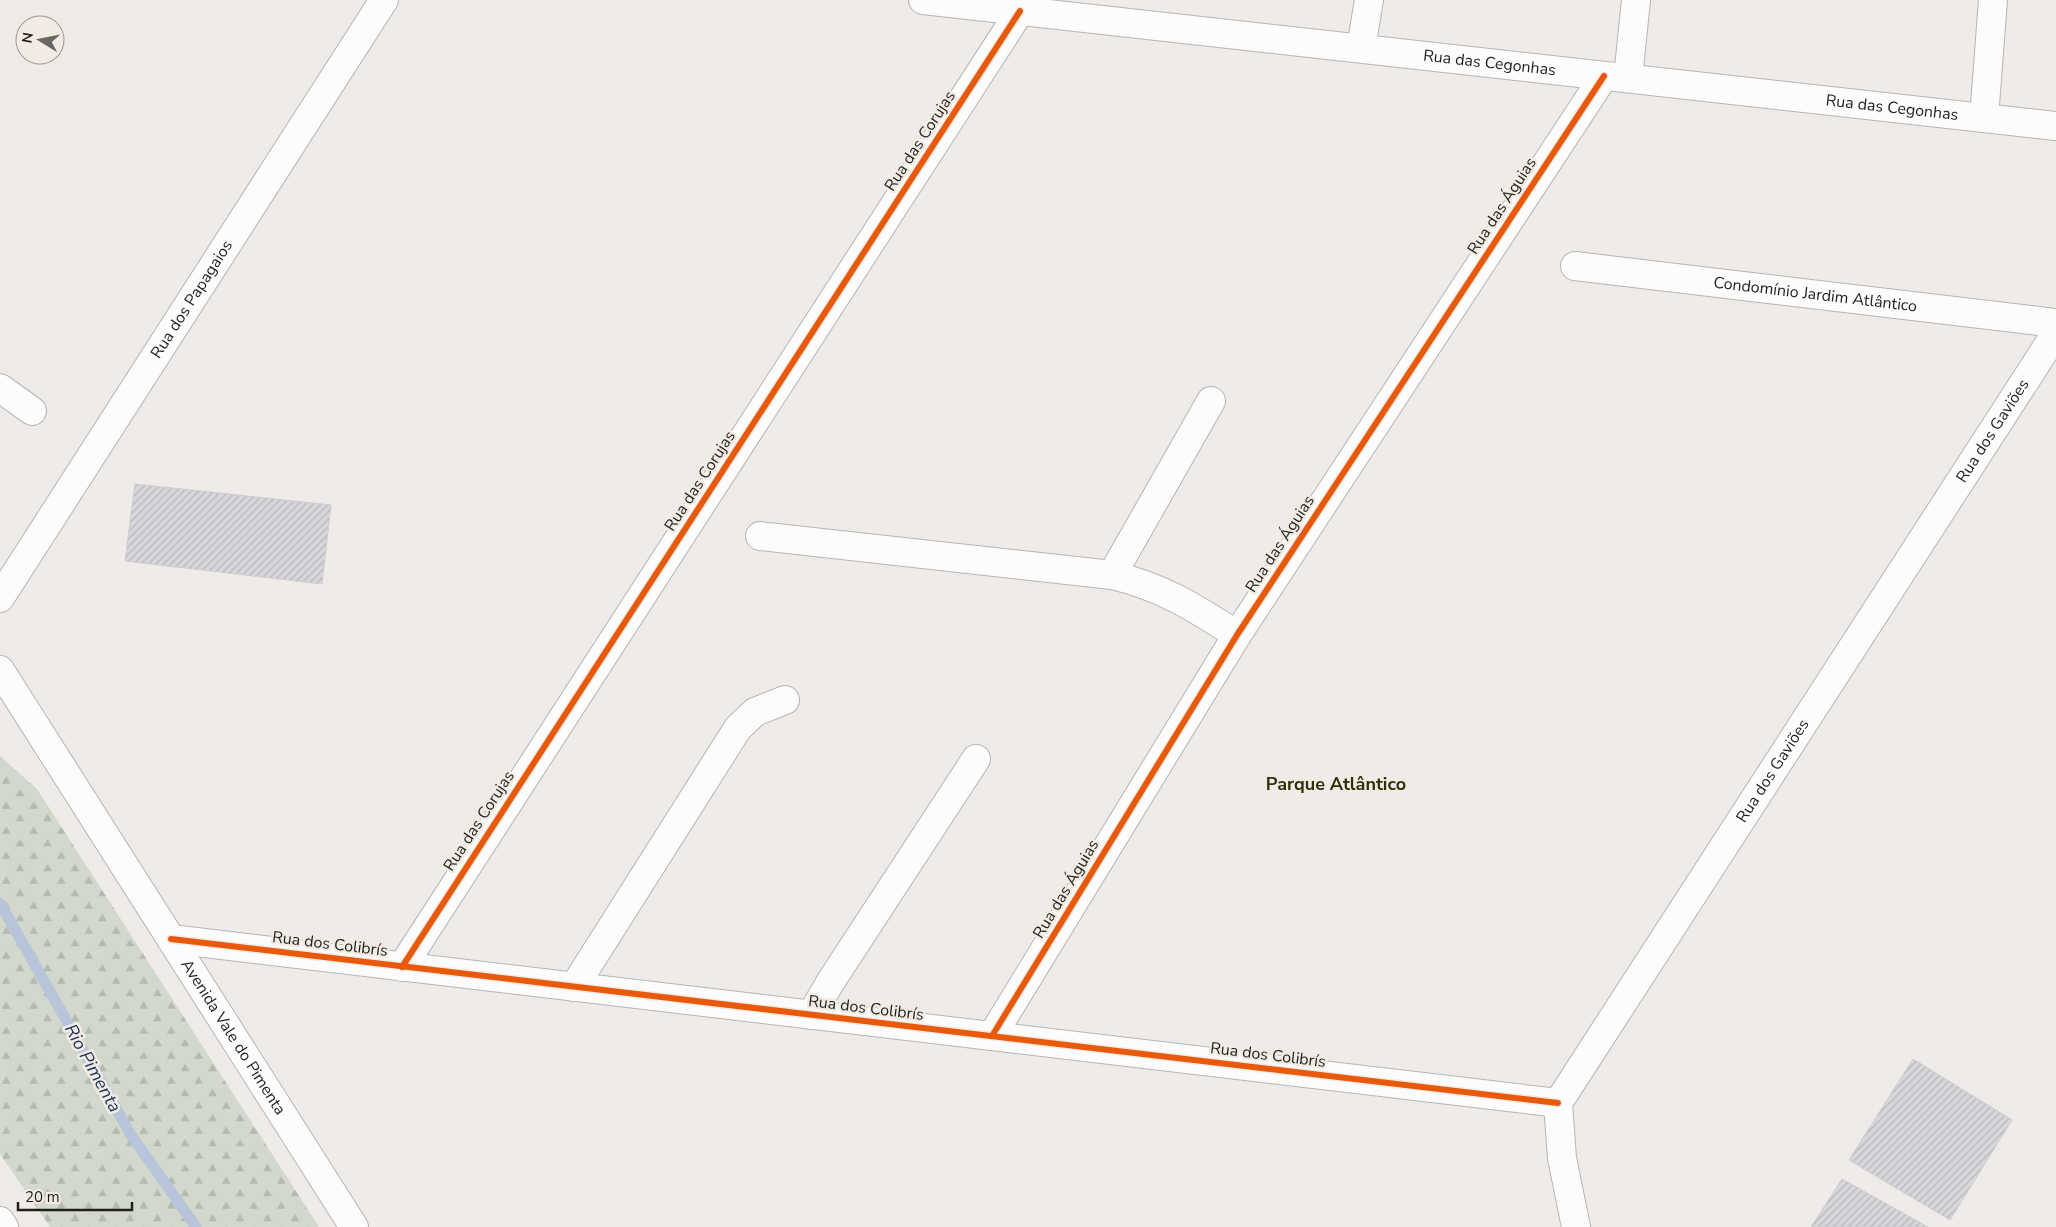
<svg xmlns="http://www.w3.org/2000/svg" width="2056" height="1227" font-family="'Nunito Sans',sans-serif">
	<defs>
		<pattern id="forest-firs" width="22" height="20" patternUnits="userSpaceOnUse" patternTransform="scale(1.25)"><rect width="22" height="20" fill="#d2d9cc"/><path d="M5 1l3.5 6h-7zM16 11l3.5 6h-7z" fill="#b4baaf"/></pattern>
		<pattern id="building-hatch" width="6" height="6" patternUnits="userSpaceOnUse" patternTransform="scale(1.25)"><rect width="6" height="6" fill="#d6d6db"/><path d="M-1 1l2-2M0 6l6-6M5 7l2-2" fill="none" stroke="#b7b7bb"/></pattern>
	</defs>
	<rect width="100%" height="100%" fill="#eeebe8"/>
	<!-- forest -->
	<path fill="url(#forest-firs)" d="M0 756 37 789 319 1227H50L0 1154Z"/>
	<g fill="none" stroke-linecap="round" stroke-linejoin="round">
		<!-- stream -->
		<path stroke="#b8c4d9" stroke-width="11" d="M0 903 131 1135 196 1227"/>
	</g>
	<!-- building -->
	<g fill="url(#building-hatch)" stroke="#cecccc">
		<path d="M135 484 331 505 322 584 125 561Z"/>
		<path d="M1913 1059 2012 1120 1950 1220 1849 1160Z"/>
		<path d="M1842 1179 1928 1227H1811Z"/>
	</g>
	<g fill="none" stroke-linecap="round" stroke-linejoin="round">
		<defs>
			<g id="street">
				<path d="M1628 78 1636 0"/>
				<path d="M1984 118 1993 0"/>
				<path id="s1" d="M1575 266 2056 323"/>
				<path d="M0 388 32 411"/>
				<path d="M760 536 1112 575 1211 401"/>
				<path d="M1112 575C1162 587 1194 607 1237 635"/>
				<path d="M171 939 1558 1103"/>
				<path d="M402 967 1020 11"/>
				<path d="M574 987 738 728 755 712 785 700"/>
				<path d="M811 1015 831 981 976 759"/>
				<path d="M992 1036 1237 635 1604 76"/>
				<path id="s2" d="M1576 1227 1562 1158 1558 1103 2056 333"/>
			</g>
			<g id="secondary">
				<path id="s3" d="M923 0 2056 126"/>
				<path d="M1361 48 1369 0"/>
				<path id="s4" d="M0 598 384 0"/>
				<path id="s5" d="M0 670 354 1227"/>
				<path d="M0 1221 4 1227"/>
			</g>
		</defs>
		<!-- street casing -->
		<use href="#street" stroke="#b7b5b2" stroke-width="30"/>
		<!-- secondary casing -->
		<use href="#secondary" stroke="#b7b5b2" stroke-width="30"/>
		<!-- street -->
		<use href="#street" stroke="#fcfcfc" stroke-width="28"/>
		<!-- secondary -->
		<use href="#secondary" stroke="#fcfcfc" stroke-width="28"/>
		<defs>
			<g id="cycleway">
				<path d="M171 939 1558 1103"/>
				<path d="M402 967 1020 11"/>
				<path d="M992 1036 1237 635 1604 76"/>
			</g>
		</defs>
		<!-- cycleway casing -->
		<use href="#cycleway" stroke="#f2ebe4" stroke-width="9"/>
		<!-- cycleway -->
		<use href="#cycleway" stroke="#e8590c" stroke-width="6"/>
	</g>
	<g text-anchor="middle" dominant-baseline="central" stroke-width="5" stroke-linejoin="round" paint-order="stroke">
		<!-- street labels -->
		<g font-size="16" fill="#211f1c" stroke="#f2ebe4">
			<text stroke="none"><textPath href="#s3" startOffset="570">Rua das Cegonhas</textPath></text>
			<text stroke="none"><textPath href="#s3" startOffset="975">Rua das Cegonhas</textPath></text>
			<text transform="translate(920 141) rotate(-57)">Rua das Corujas</text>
			<text transform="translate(1502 206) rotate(-57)">Rua das Águias</text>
			<text stroke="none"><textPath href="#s1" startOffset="242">Condomínio Jardim Atlântico</textPath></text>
			<text stroke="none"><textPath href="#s4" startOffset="355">Rua dos Papagaios</textPath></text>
			<text stroke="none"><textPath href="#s2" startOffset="926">Rua dos Gaviões</textPath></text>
			<text transform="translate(700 481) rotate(-57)">Rua das Corujas</text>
			<text transform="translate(1280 544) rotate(-57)">Rua das Águias</text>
			<text stroke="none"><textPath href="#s2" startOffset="521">Rua dos Gaviões</textPath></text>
			<text transform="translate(479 821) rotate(-57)">Rua das Corujas</text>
			<text transform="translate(1066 889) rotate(-59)">Rua das Águias</text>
			<text transform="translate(330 944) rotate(7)">Rua dos Colibrís</text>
			<text transform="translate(866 1008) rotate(7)">Rua dos Colibrís</text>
			<text stroke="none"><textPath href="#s5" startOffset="435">Avenida Vale do Pimenta</textPath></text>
			<text transform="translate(1268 1055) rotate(7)">Rua dos Colibrís</text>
		</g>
		<!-- neighbourhood labels -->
		<g font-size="18" font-weight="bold" fill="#29320b" stroke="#f2ebe4">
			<text x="1336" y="784">Parque Atlântico</text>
		</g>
		<!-- water labels -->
		<g font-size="18" font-style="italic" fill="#193059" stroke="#f2ebe4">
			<text transform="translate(93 1068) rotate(61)">Rio Pimenta</text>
		</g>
	</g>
	<!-- north arrow -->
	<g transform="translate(40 40) rotate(280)"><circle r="24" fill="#f2ebe4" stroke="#9e9994"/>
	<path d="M0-4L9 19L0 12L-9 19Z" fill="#696663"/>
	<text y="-8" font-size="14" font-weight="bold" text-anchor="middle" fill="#211f1c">N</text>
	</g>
	<!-- scale -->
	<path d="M18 1202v8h114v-8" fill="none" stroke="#211f1c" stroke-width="2.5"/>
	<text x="25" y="1202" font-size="15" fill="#211f1c" stroke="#f2ebe4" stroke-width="4" paint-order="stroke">20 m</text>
</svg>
